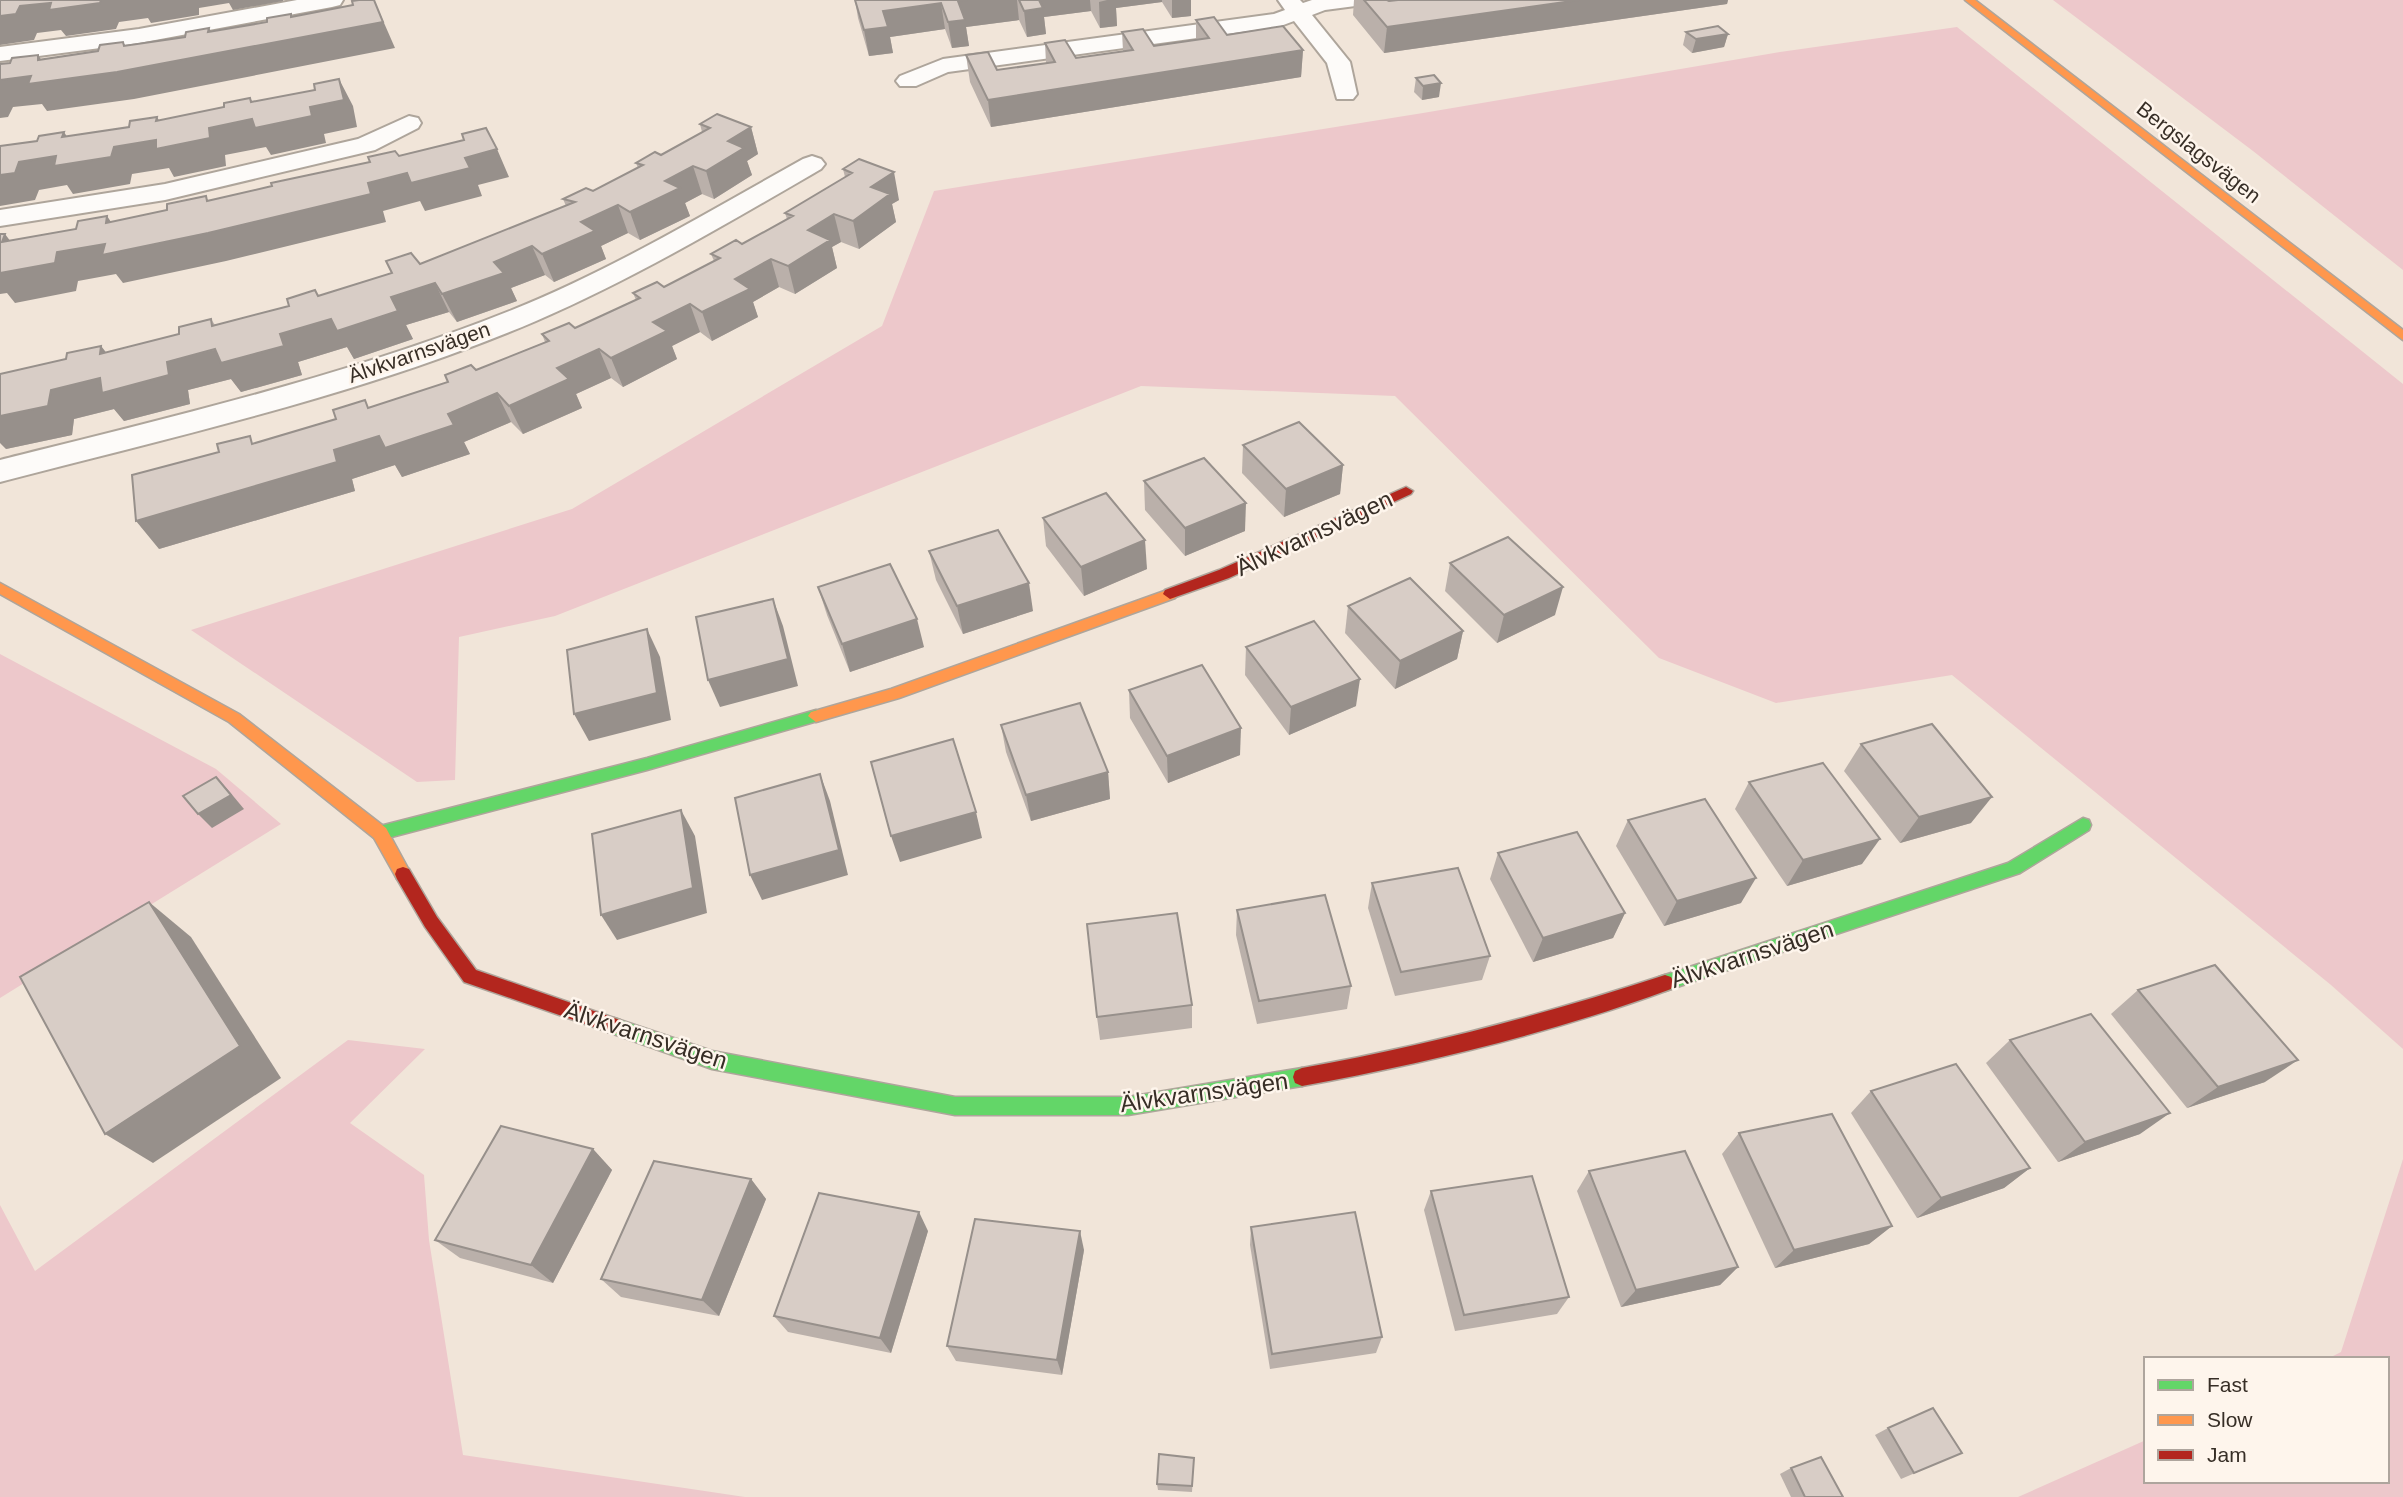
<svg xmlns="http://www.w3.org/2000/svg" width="2403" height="1497" font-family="Arial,sans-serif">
	<rect width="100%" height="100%" fill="#f1e5d9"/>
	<!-- green -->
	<g fill="#edc8cb">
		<path d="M2053 0H2403V270L2253 151Z"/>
		<path d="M1957 27 2403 384V1049L2331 985 1952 675 1776 703 1659 658 1395 396 1141 386 555 616 459 637 455 780 417 782 191 630 572 509 882 326 934 191 1423 113 1780 52Z"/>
		<path d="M0 654 216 769 281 824 0 998Z"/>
		<path d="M348 1040 425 1049 350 1123 424 1175 429 1240 463 1455 745 1497H0V1205L35 1271Z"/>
		<path d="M2403 1159V1497H2018L2146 1440V1481H2387V1359H2327L2341 1352Z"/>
	</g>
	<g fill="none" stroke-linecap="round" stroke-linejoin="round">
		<defs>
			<g id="street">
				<path d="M297 0H343L340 5 332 7 139 43 0 61V47L139 29Z"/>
				<path d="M1278 0H1300L1303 3 1312 0H1366L1363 5 1325 10 1312 15 1350 62 1357 94 1353 99H1337L1327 63 1294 21 1278 27 948 72 916 86H900L896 81 900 76 943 59 1274 14 1285 10Z"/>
				<path d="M409 116 418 118 421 123 418 128 375 150 165 200 0 226V210L165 184 358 139Z"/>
				<path d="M812 156 821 159 825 164 821 169C728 223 635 278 536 321 365 394 180 435 0 482V460C172 417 347 376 512 310 614 269 708 212 803 159Z"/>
			</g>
			<g id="fast">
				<path d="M816 710 824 716 821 720 647 770 380 840 374 838 372 833 374 828 380 826 647 758Z"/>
				<path d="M2083 818 2089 820 2091 825 2089 830 2020 873 1665 991 1659 989 1656 983 1659 977 1665 975 2008 863Z"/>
				<path d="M614 1018 712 1051 955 1097H1128L1302 1068 1309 1071 1311 1077 1309 1083 1302 1086 1128 1115H955L712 1069 608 1032 605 1026 608 1020Z"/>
			</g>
			<g id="slow">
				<path d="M1965 0H1975L2403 330V340Z"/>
				<path d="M0 583 239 714 386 828 411 874 409 879 403 881 397 879 374 838 229 722 0 594Z"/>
				<path d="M1170 589 1175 590 1177 594 1175 598 899 698 816 722 808 716 811 712 891 689Z"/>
			</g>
			<g id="jam">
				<path d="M1406 487 1413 491 1411 494 1229 578 1170 599 1163 594 1165 590 1219 570Z"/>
				<path d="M403 867 409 869 437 917 476 970 620 1020 623 1026 620 1032 614 1034 464 982 425 927 397 879 395 874 397 869Z"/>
				<path d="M1665 975 1671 977 1674 983 1671 989C1552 1033 1427 1063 1302 1086L1295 1083 1293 1077 1295 1071 1302 1068C1426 1046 1546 1014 1665 975Z"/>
			</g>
		</defs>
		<!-- street casing -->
		<use href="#street" stroke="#aea59b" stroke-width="4"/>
		<!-- fast casing -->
		<use href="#fast" stroke="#aea59b" stroke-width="3"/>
		<!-- slow casing -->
		<use href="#slow" stroke="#aea59b" stroke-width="3"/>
		<!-- jam casing -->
		<use href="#jam" stroke="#aea59b" stroke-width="3"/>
		<!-- street -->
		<use href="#street" fill="#fdfbf9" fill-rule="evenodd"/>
		<!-- fast -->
		<use href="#fast" fill="#63d668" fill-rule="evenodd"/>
		<!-- slow -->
		<use href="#slow" fill="#ff974d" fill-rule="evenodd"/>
		<!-- jam -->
		<use href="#jam" fill="#b3261e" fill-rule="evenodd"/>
	</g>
	<!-- wall -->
	<g fill="#bab0aa">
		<path d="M855 0H1191V16L1172 18 1162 2 1116 8 1117 26 1100 28 1091 11 1044 17 1046 34 1027 37 1019 20 966 27 969 46 952 48 945 29 890 37 893 53 869 56 858 18Z"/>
		<path d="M1354 0H1387L1389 1 1398 0H1728L1727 4 1384 53 1353 15Z"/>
		<path d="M1196 20 1227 35 1303 50 1301 77 991 127 970 82 966 55 997 70 1046 63 1045 43 1076 58 1123 51 1122 32 1154 46 1196 40Z"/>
		<path d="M1686 32 1728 34 1724 47 1692 53 1683 45Z"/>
		<path d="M1416 78 1439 97 1422 100 1414 92Z"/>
		<path d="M700 124 751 127 758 154 747 161 752 175 714 199 702 194 685 203 690 216 640 240 628 233 601 246 606 259 554 282 545 275 511 288 517 301 457 322 449 312 406 325 413 339 354 359 347 347 298 362 302 375 241 392 231 379 188 390 190 404 124 421 114 409 74 419 72 435 6 449 66 359 101 346 106 353 179 334 211 319 215 325 289 306 318 296 420 264 566 206 563 199 593 191 638 168 636 163 661 155 702 132Z"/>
		<path d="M859 159 899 200 892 204 896 222 859 249 841 242 832 247 837 268 795 294 779 287 753 302 758 317 712 341 700 332 672 346 677 359 623 387 611 378 576 394 582 408 523 434 511 422 464 442 470 454 402 477 395 465 352 479 355 491 159 549 254 443 336 419 448 382 545 342 542 334 575 328 636 300 633 293 664 287 714 261 711 254 742 244 787 219 785 213 845 177 843 169Z"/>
		<path d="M1243 445 1343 465 1340 494 1284 517 1242 473Z"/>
		<path d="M1144 481 1245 531 1185 556 1145 510Z"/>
		<path d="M1043 518 1147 569 1084 596 1046 546Z"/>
		<path d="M929 551 1033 611 963 634 936 580Z"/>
		<path d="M1450 563 1555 615 1497 643 1445 591Z"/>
		<path d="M818 587 924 647 850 672 827 615Z"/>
		<path d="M1348 606 1463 631 1457 659 1395 689 1345 633Z"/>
		<path d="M1246 647 1356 706 1289 735 1245 675Z"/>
		<path d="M1129 690 1240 755 1168 783 1130 718Z"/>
		<path d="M1001 725 1108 772 1110 799 1031 821 1006 752Z"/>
		<path d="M1861 744 1971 823 1900 843 1844 771Z"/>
		<path d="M1749 782 1862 864 1787 886 1735 809Z"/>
		<path d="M1628 820 1741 903 1664 926 1616 846Z"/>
		<path d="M1498 853 1625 913 1613 938 1533 962 1490 879Z"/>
		<path d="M1372 883 1490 956 1482 980 1395 996 1368 908Z"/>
		<path d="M1237 910 1351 986 1347 1009 1257 1024 1236 935Z"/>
		<path d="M2138 990 2265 1082 2187 1108 2111 1014Z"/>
		<path d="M1192 1005V1028L1100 1040 1097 1017Z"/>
		<path d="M2010 1040 2140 1134 2058 1162 1986 1063Z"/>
		<path d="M1871 1091 2030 1168 2004 1188 1917 1218 1851 1113Z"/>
		<path d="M1739 1133 1892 1226 1869 1244 1775 1268 1722 1154Z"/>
		<path d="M593 1149 612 1170 553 1283 460 1258 435 1240Z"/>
		<path d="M1589 1171 1738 1267 1720 1285 1621 1307 1577 1191Z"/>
		<path d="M751 1179 766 1199 719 1316 621 1297 601 1279Z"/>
		<path d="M1431 1191 1569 1297 1557 1314 1455 1331 1424 1210Z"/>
		<path d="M1251 1227 1382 1337 1376 1353 1270 1369 1250 1245Z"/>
		<path d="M928 1231 891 1353 788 1332 774 1316Z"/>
		<path d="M1084 1250 1062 1375 956 1361 947 1346Z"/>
		<path d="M1888 1428 1962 1453 1901 1479 1875 1435Z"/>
		<path d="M1194 1458 1192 1492 1158 1490 1157 1484Z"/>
		<path d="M1791 1468 1843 1497H1791L1780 1474Z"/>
	</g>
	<!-- shaded-wall -->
	<g fill="#97908b">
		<path d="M101 0H283V1L233 10 229 3 199 8V15L151 23 148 18 119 22 116 29 66 36 61 30 37 33 34 40 0 45V16L20 6 51 3Z"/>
		<path d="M374 0 395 48 134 99 47 111 42 104 13 107 8 117 0 118V80L38 60V55L55 80 124 46 123 42 139 68 208 32 209 28 223 52 291 17V14L303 37Z"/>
		<path d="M967 0H1017L1019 20 966 27 969 46 952 48 948 22 958 1Z"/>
		<path d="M1036 0H1090L1091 11 1044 17 1046 34 1027 37 1024 11Z"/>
		<path d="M1107 0H1162V2L1116 8 1117 26 1100 28 1099 2Z"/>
		<path d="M1172 0H1191V16L1172 18Z"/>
		<path d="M1579 0H1728L1727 4 1384 53 1387 27Z"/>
		<path d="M941 3 945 29 890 37 893 53 869 56 864 30 883 11Z"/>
		<path d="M1728 34 1724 47 1692 53 1696 39Z"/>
		<path d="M1303 50 1301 77 991 127 988 100Z"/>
		<path d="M339 79 353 106 357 127 324 134 326 143 271 155 266 147 225 155 226 166 174 177 169 168 132 174 130 184 73 194 67 185 39 190 35 200 0 206V175L19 162 62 137 64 132 82 160 114 147 156 121 157 117 174 145 209 128 251 102 250 98 266 126 310 107Z"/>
		<path d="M1441 83 1439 97 1422 100 1423 86Z"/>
		<path d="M751 127 758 154 747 161 752 175 714 199 706 171 728 141Z"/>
		<path d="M497 149 509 177 478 185 482 196 425 211 420 201 383 211 386 222 226 261 123 283 116 274 78 281 76 291 15 303 7 293 0 294V268L2 242 5 234 26 262 57 252 106 223 107 216 126 244 368 183Z"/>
		<path d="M693 166 702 194 685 203 690 216 640 240 630 212 665 181Z"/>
		<path d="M894 172 899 200 892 204 896 222 859 249 853 221 871 187Z"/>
		<path d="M618 205 628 233 601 246 606 259 554 282 542 254 581 222Z"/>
		<path d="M834 214 841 242 832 247 837 268 795 294 788 266 808 230Z"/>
		<path d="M532 246 545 275 511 288 517 301 457 322 442 294 494 262Z"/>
		<path d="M771 259 779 287 753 302 758 317 712 341 702 312 735 279Z"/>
		<path d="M435 283 449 312 406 325 413 339 354 359 347 347 298 362 302 375 241 392 231 379 188 390 190 404 124 421 114 409 74 419 72 435 6 449 0 443V416L51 390 280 334Z"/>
		<path d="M690 304 700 332 672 346 677 359 623 387 611 358 653 322Z"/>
		<path d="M101 346 123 374 100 354Z"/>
		<path d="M599 349 611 378 576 394 582 408 523 434 509 406 557 368Z"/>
		<path d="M497 393 511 422 464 442 470 454 402 477 395 465 352 479 355 491 159 549 136 521 334 450 448 414Z"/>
		<path d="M1343 465 1340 494 1284 517 1286 489Z"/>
		<path d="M1246 503 1245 531 1185 556V528Z"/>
		<path d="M1145 540 1147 569 1084 596 1081 567Z"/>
		<path d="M1029 583 1033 611 963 634 957 606Z"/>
		<path d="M1563 587 1555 615 1497 643 1504 615Z"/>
		<path d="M773 599 783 626 798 686 720 707 708 680Z"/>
		<path d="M917 619 924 647 850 672 842 644Z"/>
		<path d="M647 629 660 657 671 720 589 741 574 714Z"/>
		<path d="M1463 631 1457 659 1395 689 1400 661Z"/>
		<path d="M1360 679 1356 706 1289 735 1291 707Z"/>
		<path d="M1241 728 1240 755 1168 783 1167 756Z"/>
		<path d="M1108 772 1110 799 1031 821 1026 795Z"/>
		<path d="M820 774 830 801 848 875 762 900 750 875Z"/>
		<path d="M216 777 229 791 244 809 212 828 198 814Z"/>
		<path d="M1992 797 1971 823 1900 843 1919 817Z"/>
		<path d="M681 810 695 836 707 913 617 940 601 915Z"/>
		<path d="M976 812 982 838 900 862 891 836Z"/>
		<path d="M1880 839 1862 864 1787 886 1803 860Z"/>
		<path d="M1756 878 1741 903 1664 926 1677 901Z"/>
		<path d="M149 902 191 937 281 1078 153 1163 105 1134Z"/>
		<path d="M1625 913 1613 938 1533 962 1543 938Z"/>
		<path d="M2298 1060 2265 1082 2187 1108 2218 1087Z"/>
		<path d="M2170 1113 2140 1134 2058 1162 2085 1142Z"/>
		<path d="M593 1149 612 1170 553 1283 531 1265Z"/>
		<path d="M2030 1168 2004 1188 1917 1218 1941 1198Z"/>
		<path d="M751 1179 766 1199 719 1316 702 1300Z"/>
		<path d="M919 1212 928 1231 891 1353 880 1338Z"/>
		<path d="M1892 1226 1869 1244 1775 1268 1794 1250Z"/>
		<path d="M1080 1231 1084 1250 1062 1375 1057 1360Z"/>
		<path d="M1738 1267 1720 1285 1621 1307 1636 1290Z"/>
	</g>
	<!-- building -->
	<g fill="#d8cdc6" stroke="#97908b" stroke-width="2">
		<path d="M0 0H101L100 3 49 10 51 3 20 6 16 14 0 16Z"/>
		<path d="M359 0H374L383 22 117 72 28 84 31 76 0 80V64L10 63 12 58 38 55V60L98 51 100 45 123 42 124 46 185 37 186 32 209 28 208 32 267 22V18L291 14V17L353 5 352 1Z"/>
		<path d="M855 0H967L958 1 965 20 948 22 941 3 883 11 888 27 864 30Z"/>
		<path d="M1019 0H1039L1043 8 1024 11Z"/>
		<path d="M1364 0H1387L1389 1 1398 0H1579L1387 27Z"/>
		<path d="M1214 17 1227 35 1283 26 1303 50 988 100 966 55 988 52 997 70 1055 62 1045 43 1065 40 1076 58 1133 50 1122 32 1143 29 1154 46 1209 38 1196 20Z"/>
		<path d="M1718 26 1728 34 1696 39 1686 32Z"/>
		<path d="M1434 75 1441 83 1423 86 1416 78Z"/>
		<path d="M339 79 344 100 310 107 312 116 255 128 252 119 209 128 210 138 156 149V140L114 147 111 157 54 166 56 156 19 162 15 173 0 175V146L37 141 39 136 64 132 62 137 129 127 130 121 157 117 156 121 224 107V103L250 98 251 102 315 90 314 84Z"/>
		<path d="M717 114 751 127 728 141 744 148 706 171 693 166 665 181 680 188 630 212 618 205 581 222 595 231 542 254 532 246 494 262 504 273 442 294 435 283 391 297 398 311 337 331 331 319 280 334 284 346 221 363 215 349 167 362 169 375 102 393 100 378 51 390 48 406 0 416V374L66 359 67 353 101 346 100 354 179 334V327L211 319 212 326 289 306 287 299 315 290 318 296 392 273 386 261 411 253 420 264 575 202 563 199 586 188 593 191 643 165 636 163 655 152 661 155 710 128 700 124Z"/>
		<path d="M486 128 497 149 465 158 470 168 411 183 407 173 368 183 371 194 208 233 102 255 105 244 57 252 55 263 0 273V234H5L2 242 76 229 78 221 107 216 106 223 167 210V204L206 196 207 201 272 186 271 183 370 162 368 157 395 151 399 156 464 140 462 134Z"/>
		<path d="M859 159 894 172 871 187 890 194 853 221 834 214 808 230 830 240 788 266 771 259 735 279 750 289 702 312 690 304 653 322 667 331 611 358 599 349 557 368 569 379 509 406 497 393 448 414 454 425 385 448 379 436 334 450 337 462 136 521 132 475 219 452 217 444 250 436 252 444 336 419 333 410 365 400 368 408 448 382 445 375 471 365 476 370 549 341 542 334 569 323 575 328 640 298 633 293 657 282 664 287 720 258 711 254 736 240 742 244 793 216 785 213 852 173 843 169Z"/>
		<path d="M1299 422 1343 465 1286 489 1243 445Z"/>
		<path d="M1204 458 1246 503 1185 528 1144 481Z"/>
		<path d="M1106 493 1145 540 1081 567 1043 518Z"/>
		<path d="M998 530 1029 583 957 606 929 551Z"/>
		<path d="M1508 537 1563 587 1504 615 1450 563Z"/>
		<path d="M890 564 917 619 842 644 818 587Z"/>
		<path d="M1410 578 1463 631 1400 661 1348 606Z"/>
		<path d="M773 599 788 659 708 680 696 617Z"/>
		<path d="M1314 621 1360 679 1291 707 1246 647Z"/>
		<path d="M647 629 657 693 574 714 567 650Z"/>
		<path d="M1202 665 1241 728 1167 756 1129 690Z"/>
		<path d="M1080 703 1108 772 1026 795 1001 725Z"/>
		<path d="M1932 724 1992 797 1919 817 1861 744Z"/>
		<path d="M953 739 976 812 891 836 871 762Z"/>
		<path d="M1823 763 1880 839 1803 860 1749 782Z"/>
		<path d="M820 774 839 850 750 875 735 798Z"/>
		<path d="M216 777 231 795 198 814 183 796Z"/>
		<path d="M1705 799 1756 878 1677 901 1628 820Z"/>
		<path d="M681 810 693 888 601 915 592 834Z"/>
		<path d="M1577 832 1625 913 1543 938 1498 853Z"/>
		<path d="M1458 868 1490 956 1401 972 1372 883Z"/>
		<path d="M1325 895 1351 986 1259 1001 1237 910Z"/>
		<path d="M149 902 240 1046 105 1134 20 977Z"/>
		<path d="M1177 913 1192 1005 1097 1017 1087 924Z"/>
		<path d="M2215 965 2298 1060 2218 1087 2138 990Z"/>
		<path d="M2091 1014 2170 1113 2085 1142 2010 1040Z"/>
		<path d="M1956 1064 2030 1168 1941 1198 1871 1091Z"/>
		<path d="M1832 1114 1892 1226 1794 1250 1739 1133Z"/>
		<path d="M501 1126 593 1149 531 1265 435 1240Z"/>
		<path d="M1685 1151 1738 1267 1636 1290 1589 1171Z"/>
		<path d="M654 1161 751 1179 702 1300 601 1279Z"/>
		<path d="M1532 1176 1569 1297 1464 1315 1431 1191Z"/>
		<path d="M819 1193 919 1212 880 1338 774 1316Z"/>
		<path d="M1355 1212 1382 1337 1272 1354 1251 1227Z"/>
		<path d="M975 1219 1080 1231 1057 1360 947 1346Z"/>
		<path d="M1933 1408 1962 1453 1914 1473 1888 1428Z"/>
		<path d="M1159 1454 1194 1458 1192 1486 1157 1484Z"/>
		<path d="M1821 1457 1843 1497H1805L1791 1468Z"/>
	</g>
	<g text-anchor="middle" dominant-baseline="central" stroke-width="5" stroke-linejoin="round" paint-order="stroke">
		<!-- far-street labels -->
		<g font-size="21" fill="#372e26" stroke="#fef5ec">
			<text transform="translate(2199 152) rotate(38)">Bergslagsvägen</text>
			<text transform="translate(419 352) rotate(-19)">Älvkvarnsvägen</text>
		</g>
		<!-- street labels -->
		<g font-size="24" fill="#372e26" stroke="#fef5ec">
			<text transform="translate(1314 533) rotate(-25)">Älvkvarnsvägen</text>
			<text transform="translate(1752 954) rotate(-18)">Älvkvarnsvägen</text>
			<text transform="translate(646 1035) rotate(18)">Älvkvarnsvägen</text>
			<text transform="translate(1204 1092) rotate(-8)">Älvkvarnsvägen</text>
		</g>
	</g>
	<!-- legend -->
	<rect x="2144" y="1357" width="245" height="126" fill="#fef5ec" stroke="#aea59d" stroke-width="2"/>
	<rect x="2158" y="1380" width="35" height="10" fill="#63d668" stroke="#aea59d" stroke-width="2"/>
	<text x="2207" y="1392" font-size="21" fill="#372e26">Fast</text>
	<rect x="2158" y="1415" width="35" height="10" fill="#ff974d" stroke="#aea59d" stroke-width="2"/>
	<text x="2207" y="1427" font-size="21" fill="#372e26">Slow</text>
	<rect x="2158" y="1450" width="35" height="10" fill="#b3261e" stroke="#aea59d" stroke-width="2"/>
	<text x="2207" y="1462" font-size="21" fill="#372e26">Jam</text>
</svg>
